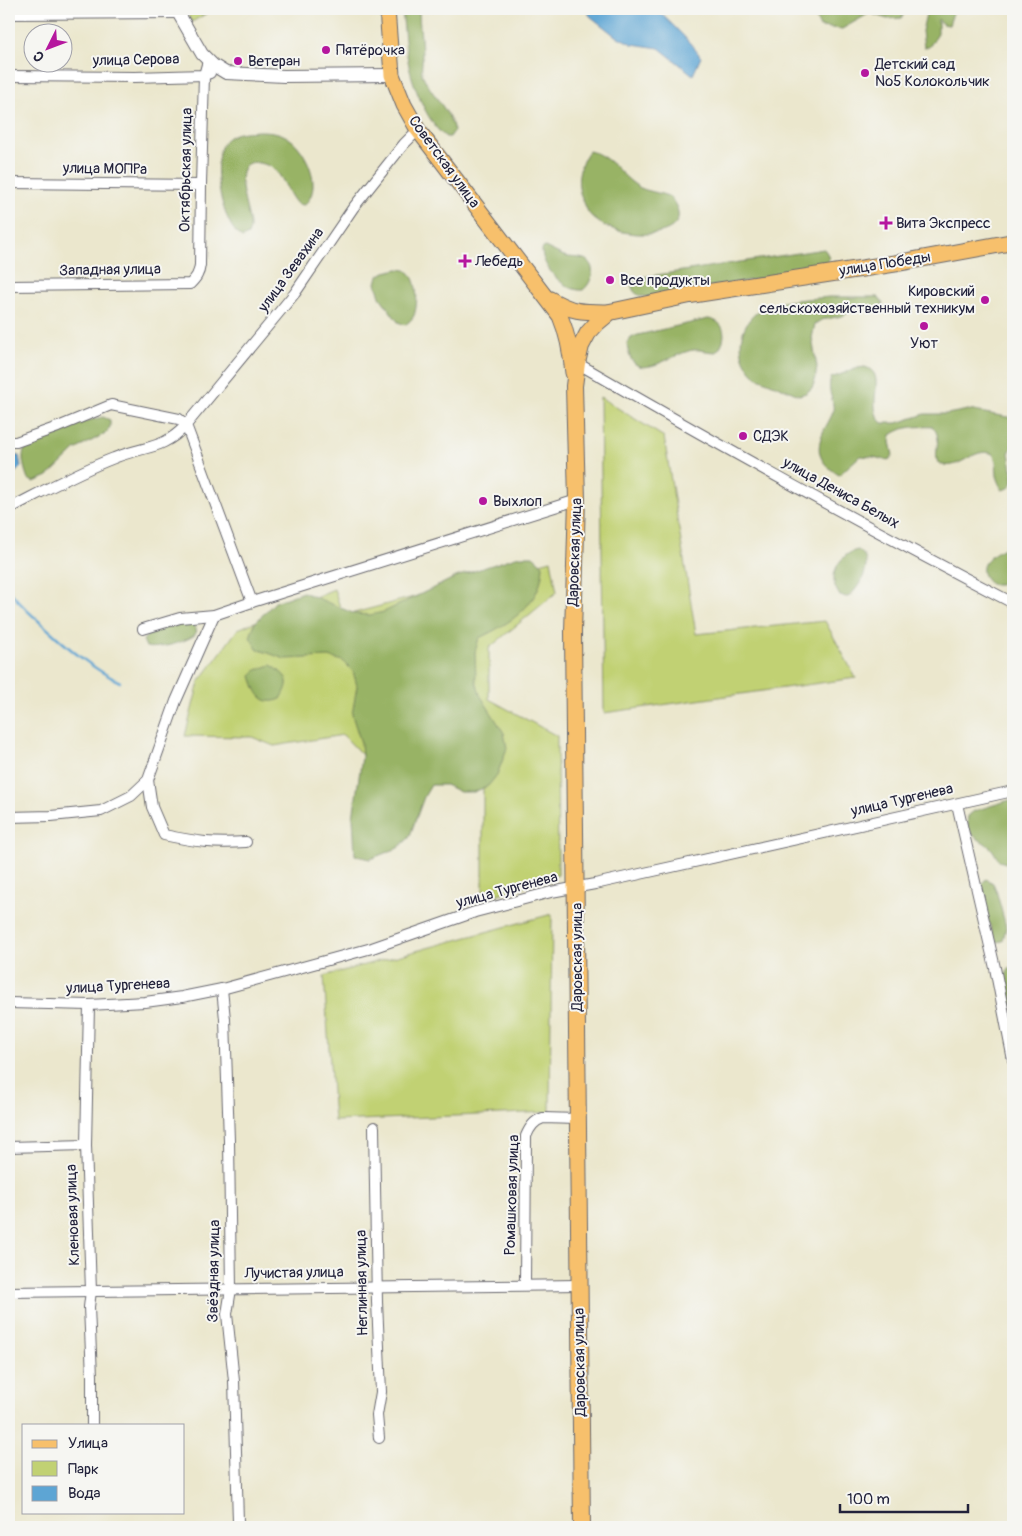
<svg xmlns="http://www.w3.org/2000/svg" width="1022" height="1536" font-family="Pangolin,sans-serif">
	<rect width="100%" height="100%" fill="#f6f6f2"/>
	<filter id="ink" filterUnits="userSpaceOnUse"><feTurbulence type="fractalNoise" baseFrequency=".02" numOctaves="2"/><feDisplacementMap in="SourceGraphic" scale="10" xChannelSelector="R" yChannelSelector="G"/><feConvolveMatrix kernelMatrix="1 2 1 2 8 2 1 2 1" color-interpolation-filters="sRGB"/></filter>
	<filter id="wash" filterUnits="userSpaceOnUse"><feTurbulence type="fractalNoise" baseFrequency=".0096" numOctaves="4" result="noise"/><feDisplacementMap in="SourceGraphic" scale="20" xChannelSelector="R" yChannelSelector="G"/><feGaussianBlur stdDeviation="1.12" result="paint"/><feColorMatrix in="noise" values="0 0 0 0 0 0 0 0 0 0 0 0 0 0 0 0 0 1.4 0 .05"/><feComposite in="paint" operator="in"/></filter>
	<g filter="url(#wash)">
		<rect width="100%" height="100%" fill="#ebe7cd"/>
		<!-- green -->
		<g fill="#c1d173" stroke="#727a57">
			<path d="M184 9H214L192 22Z"/>
			<path d="M600 397 664 437 696 634 825 621 856 678 604 713Z"/>
			<path d="M551 560 557 592 489 648V699L557 736 558 875 483 899V766L366 759 343 735 274 746 252 737 185 736 199 682 238 629 334 589 343 616Z"/>
			<path d="M552 914 550 1112 334 1121 324 976Z"/>
		</g>
		<!-- forest -->
		<g fill="#98b365" stroke="#5d6a50">
			<path d="M402 9H419C419 25 422 40 422 56 423 63 420 70 423 76 431 94 451 112 454 131L450 137H446C429 126 413 86 409 66 405 48 404 28 402 9Z"/>
			<path d="M812 9H908L901 18 887 19 870 13 842 29 820 27Z"/>
			<path d="M922 9 954 10 949 25 942 24 938 19V34L929 47H924L922 31 926 14Z"/>
			<path d="M259 131C270 131 281 132 290 139 307 151 324 189 304 205L297 204C288 194 285 181 276 171 272 166 265 164 259 163 225 156 251 215 250 227 250 230 249 232 248 235L242 238C222 225 209 162 224 142 232 131 247 132 259 131Z"/>
			<path d="M589 151C610 155 620 175 637 186 646 192 660 192 670 197 707 242 610 245 588 212 586 208 584 202 582 198 575 183 579 164 589 151Z"/>
			<path d="M545 247C551 250 557 253 564 256 570 258 578 257 584 259 598 265 592 283 583 290 565 292 541 267 542 249Z"/>
			<path d="M824 249C830 256 830 260 825 268L648 297C636 296 631 292 631 279Z"/>
			<path d="M398 269C399 269 405 270 406 270 418 277 418 301 415 312 414 318 410 321 405 325L398 322 380 297 376 283 378 276 385 272Z"/>
			<path d="M829 297H878L883 303 879 309 855 310 842 316 821 320 815 324 812 338 817 367 815 381 812 388 806 393 799 395 758 378C729 355 739 312 775 304 792 299 812 299 829 297Z"/>
			<path d="M708 319C727 321 728 340 716 352 708 352 700 349 693 350 669 354 632 389 627 344L631 338 638 335Z"/>
			<path d="M865 367C889 374 864 406 882 423H897L925 414H947L968 410 1013 418V445L1009 453 1013 474V482L1009 488 1002 490 997 476 996 461 993 454C973 445 959 474 938 463 933 449 943 439 933 427 919 426 903 426 891 435L890 442 893 455 888 461 874 457 860 456 839 475C820 463 814 452 824 430 827 424 831 418 833 412 835 399 826 392 831 378L858 368Z"/>
			<path d="M103 417 110 420V427L106 433 75 450 48 476 34 482 28 479C25 471 20 456 25 449 34 436 87 420 103 417Z"/>
			<path d="M1013 543V576C1008 580 1003 586 996 585 986 585 980 572 984 564 990 554 1004 548 1013 543Z"/>
			<path d="M858 550C876 560 860 588 848 597L840 596C837 591 834 586 834 580 833 566 845 552 858 550Z"/>
			<path d="M519 556H533L543 565C542 604 511 623 479 638L475 652 476 681 480 695 504 733 507 748 497 775 488 786 474 792H460L446 785H431L424 797 409 838 398 848 370 859 355 855 353 817 362 757 361 743 352 715 357 686 353 671 343 661 329 657 285 659 257 649 250 637 255 623 275 602 303 592 355 614 370 615 384 612 456 577Z"/>
			<path d="M184 622H191L196 628 195 635C185 642 158 650 146 647L143 640 148 635 154 632Z"/>
			<path d="M271 665C288 677 292 680 281 699 261 707 256 692 251 676L256 670Z"/>
			<path d="M1013 799V865L999 861C996 856 994 851 990 847 977 836 965 837 968 816L974 811Z"/>
			<path d="M986 879 993 883 996 890 1006 927 1003 941 996 942C988 924 984 903 981 885Z"/>
			<path d="M1013 967V1011L1006 975 1009 968Z"/>
		</g>
		<!-- water -->
		<g fill="#5da5d4" stroke="#406488">
			<path d="M586 9H656C672 24 688 39 701 57L693 75 659 48 632 44 614 35 590 16Z"/>
			<path d="M10 455 19 456 21 467 14 474 9 473V456Z"/>
		</g>
		<g fill="none" stroke-linecap="round" stroke-linejoin="round">
			<!-- stream -->
			<path stroke="#5da5d4" stroke-width="2.5" d="M9 590C21 606 35 618 50 631 72 651 93 669 120 682"/>
		</g>
	</g>
	<g filter="url(#ink)">
		<g fill="none" stroke-linecap="round" stroke-linejoin="round">
			<defs>
				<g id="minor">
					<path d="M9 14 179 13"/>
					<path d="M9 76 135 77 204 75 210 73"/>
					<path d="M9 183 201 185"/>
					<path d="M9 286 190 284C196 278 199 274 200 265L201 185 204 75 208 61"/>
					<path d="M577 363C720 446 866 527 1013 603"/>
					<path d="M9 442H16L58 427 111 405 179 419 186 425C164 450 143 446 114 458 80 471 47 489 14 506"/>
					<path d="M252 602 186 425 295 293 353 208 404 144 418 130"/>
					<path d="M143 629 180 618 214 615 252 602 577 500"/>
					<path d="M148 780 152 807 164 835C196 842 214 844 246 842"/>
					<path d="M957 804 995 968 1013 1060"/>
					<path d="M9 817 51 816 101 811 131 796 148 780 176 701 214 615"/>
					<path d="M222 989 225 1019 229 1141 231 1289 227 1314 234 1381 238 1522"/>
					<path d="M9 1003 89 1005 145 1002 182 997 222 989 372 948 475 912 551 892 595 884 1013 791"/>
					<path d="M89 1005 86 1145 91 1291 89 1307 92 1376V1425"/>
					<path d="M374 1127 377 1302 381 1392 377 1415 379 1438"/>
					<path d="M9 1147 86 1145"/>
					<path d="M525 1285 526 1136C530 1127 534 1121 543 1118L577 1119"/>
					<path d="M9 1292 579 1285"/>
				</g>
				<path id="tertiary" d="M176 9 202 54 213 65 226 73 284 76 392 75"/>
				<g id="primary">
					<path d="M387 9 392 75 404 105 418 130 560 316C568 335 571 353 573 373"/>
					<path d="M550 299C573 313 584 312 610 312"/>
				</g>
				<path id="trunk" d="M582 1527 573 632 577 500 574 386 577 363 581 346 588 333 598 322 610 312 690 295 898 263 1013 242"/>
			</defs>
			<!-- minor casing -->
			<use href="#minor" stroke="#68676e" stroke-width="12"/>
			<!-- tertiary casing -->
			<use href="#tertiary" stroke="#68676e" stroke-width="14"/>
			<!-- primary casing -->
			<use href="#primary" stroke="#68676e" stroke-width="17"/>
			<!-- trunk casing -->
			<use href="#trunk" stroke="#68676e" stroke-width="18"/>
			<!-- minor -->
			<use href="#minor" stroke="#fff" stroke-width="10"/>
			<!-- tertiary -->
			<use href="#tertiary" stroke="#fff" stroke-width="12"/>
			<!-- primary -->
			<use href="#primary" stroke="#f7c06c" stroke-width="15"/>
			<!-- trunk -->
			<use href="#trunk" stroke="#f7c06c" stroke-width="16"/>
		</g>
	</g>
	<!-- markers -->
	<g fill="#b5179e" stroke="#f6f6f2" stroke-width="2">
		<circle cx="326" cy="50" r="5"/>
		<circle cx="238" cy="61" r="5"/>
		<circle cx="865" cy="73" r="5"/>
		<path d="M883.5 215.5h5v5h5v5h-5v5h-5v-5h-5v-5h5z"/>
		<path d="M462.5 253.5h5v5h5v5h-5v5h-5v-5h-5v-5h5z"/>
		<circle cx="610" cy="280" r="5"/>
		<circle cx="985" cy="300" r="5"/>
		<circle cx="924" cy="326" r="5"/>
		<circle cx="743" cy="436" r="5"/>
		<circle cx="483" cy="501" r="5"/>
	</g>
	<g text-anchor="middle" dominant-baseline="central" stroke-width="4" stroke-linejoin="round" paint-order="stroke">
		<!-- poi labels -->
		<g font-size="15" fill="#22223b" stroke="#f6f6f2" text-anchor="start">
			<text x="336" y="50">Пятёрочка</text>
			<text x="248" y="61">Ветеран</text>
			<text x="875" y="64">Детский сад<tspan x="875" dy="17">№5 Колокольчик</tspan></text>
			<text x="896" y="223">Вита Экспресс</text>
			<text x="475" y="261">Лебедь</text>
			<text x="620" y="280">Все продукты</text>
			<text x="975" y="291" text-anchor="end">Кировский<tspan x="975" dy="17">сельскохозяйственный техникум</tspan></text>
			<text x="924" y="343" text-anchor="middle">Уют</text>
			<text x="753" y="436">СДЭК</text>
			<text x="493" y="501">Выхлоп</text>
		</g>
		<!-- street labels -->
		<g font-size="15" fill="#22223b" stroke="#f6f6f2">
			<text transform="translate(136 60) rotate(-1)">улица Серова</text>
			<text transform="translate(444 162) rotate(54)">Советская улица</text>
			<text transform="translate(105 169) rotate(1)">улица МОПРа</text>
			<text transform="translate(186 170) rotate(-89)">Октябрьская улица</text>
			<text transform="translate(885 264) rotate(-9)">улица Победы</text>
			<text transform="translate(110 270) rotate(-1)">Западная улица</text>
			<text transform="translate(291 270) rotate(-54)">улица Зевахина</text>
			<text transform="translate(841 493) rotate(29)">улица Дениса Белых</text>
			<text transform="translate(575 552) rotate(-88)">Даровская улица</text>
			<text transform="translate(902 800) rotate(-13)">улица Тургенева</text>
			<text transform="translate(507 890) rotate(-15)">улица Тургенева</text>
			<text transform="translate(577 957) rotate(-90)">Даровская улица</text>
			<text transform="translate(118 986) rotate(-3)">улица Тургенева</text>
			<text transform="translate(512 1195) rotate(-88)">Ромашковая улица</text>
			<text transform="translate(73 1215) rotate(-92)">Кленовая улица</text>
			<text transform="translate(214 1271) rotate(-89)">Звёздная улица</text>
			<text transform="translate(294 1273) rotate(-1)">Лучистая улица</text>
			<text transform="translate(362 1283) rotate(-91)">Неглинная улица</text>
			<text transform="translate(580 1362) rotate(-91)">Даровская улица</text>
		</g>
	</g>
	<!-- margin -->
	<rect width="1022" height="1536" fill="none" stroke="#f6f6f2" stroke-width="30"/>
	<!-- legend -->
	<rect x="22" y="1424" width="162" height="90" fill="#f6f6f2" stroke="#a1a1a9"/>
	<rect x="32" y="1440" width="25" height="8" fill="#f7c06c" stroke="#a1a1a9"/>
	<text x="68" y="1448" font-size="15" fill="#22223b">Улица</text>
	<rect x="32" y="1461" width="25" height="15" fill="#c1d173" stroke="#a1a1a9"/>
	<text x="68" y="1474" font-size="15" fill="#22223b">Парк</text>
	<rect x="32" y="1486" width="25" height="15" fill="#5da5d4" stroke="#a1a1a9"/>
	<text x="68" y="1498" font-size="15" fill="#22223b">Вода</text>
	<!-- north arrow -->
	<g transform="translate(48 48) rotate(228)"><circle r="24" fill="#f6f6f2" stroke="#a1a1a9"/>
	<path d="M0-4L9 19L0 12L-9 19Z" fill="#b5179e"/>
	<text y="-8" font-size="14" font-weight="bold" text-anchor="middle" fill="#22223b">С</text>
	</g>
	<!-- scale -->
	<path d="M840 1504v8h128v-8" fill="none" stroke="#22223b" stroke-width="2.5"/>
	<text x="847" y="1504" font-size="15" fill="#22223b" stroke="#f6f6f2" stroke-width="4" paint-order="stroke">100 m</text>
</svg>
